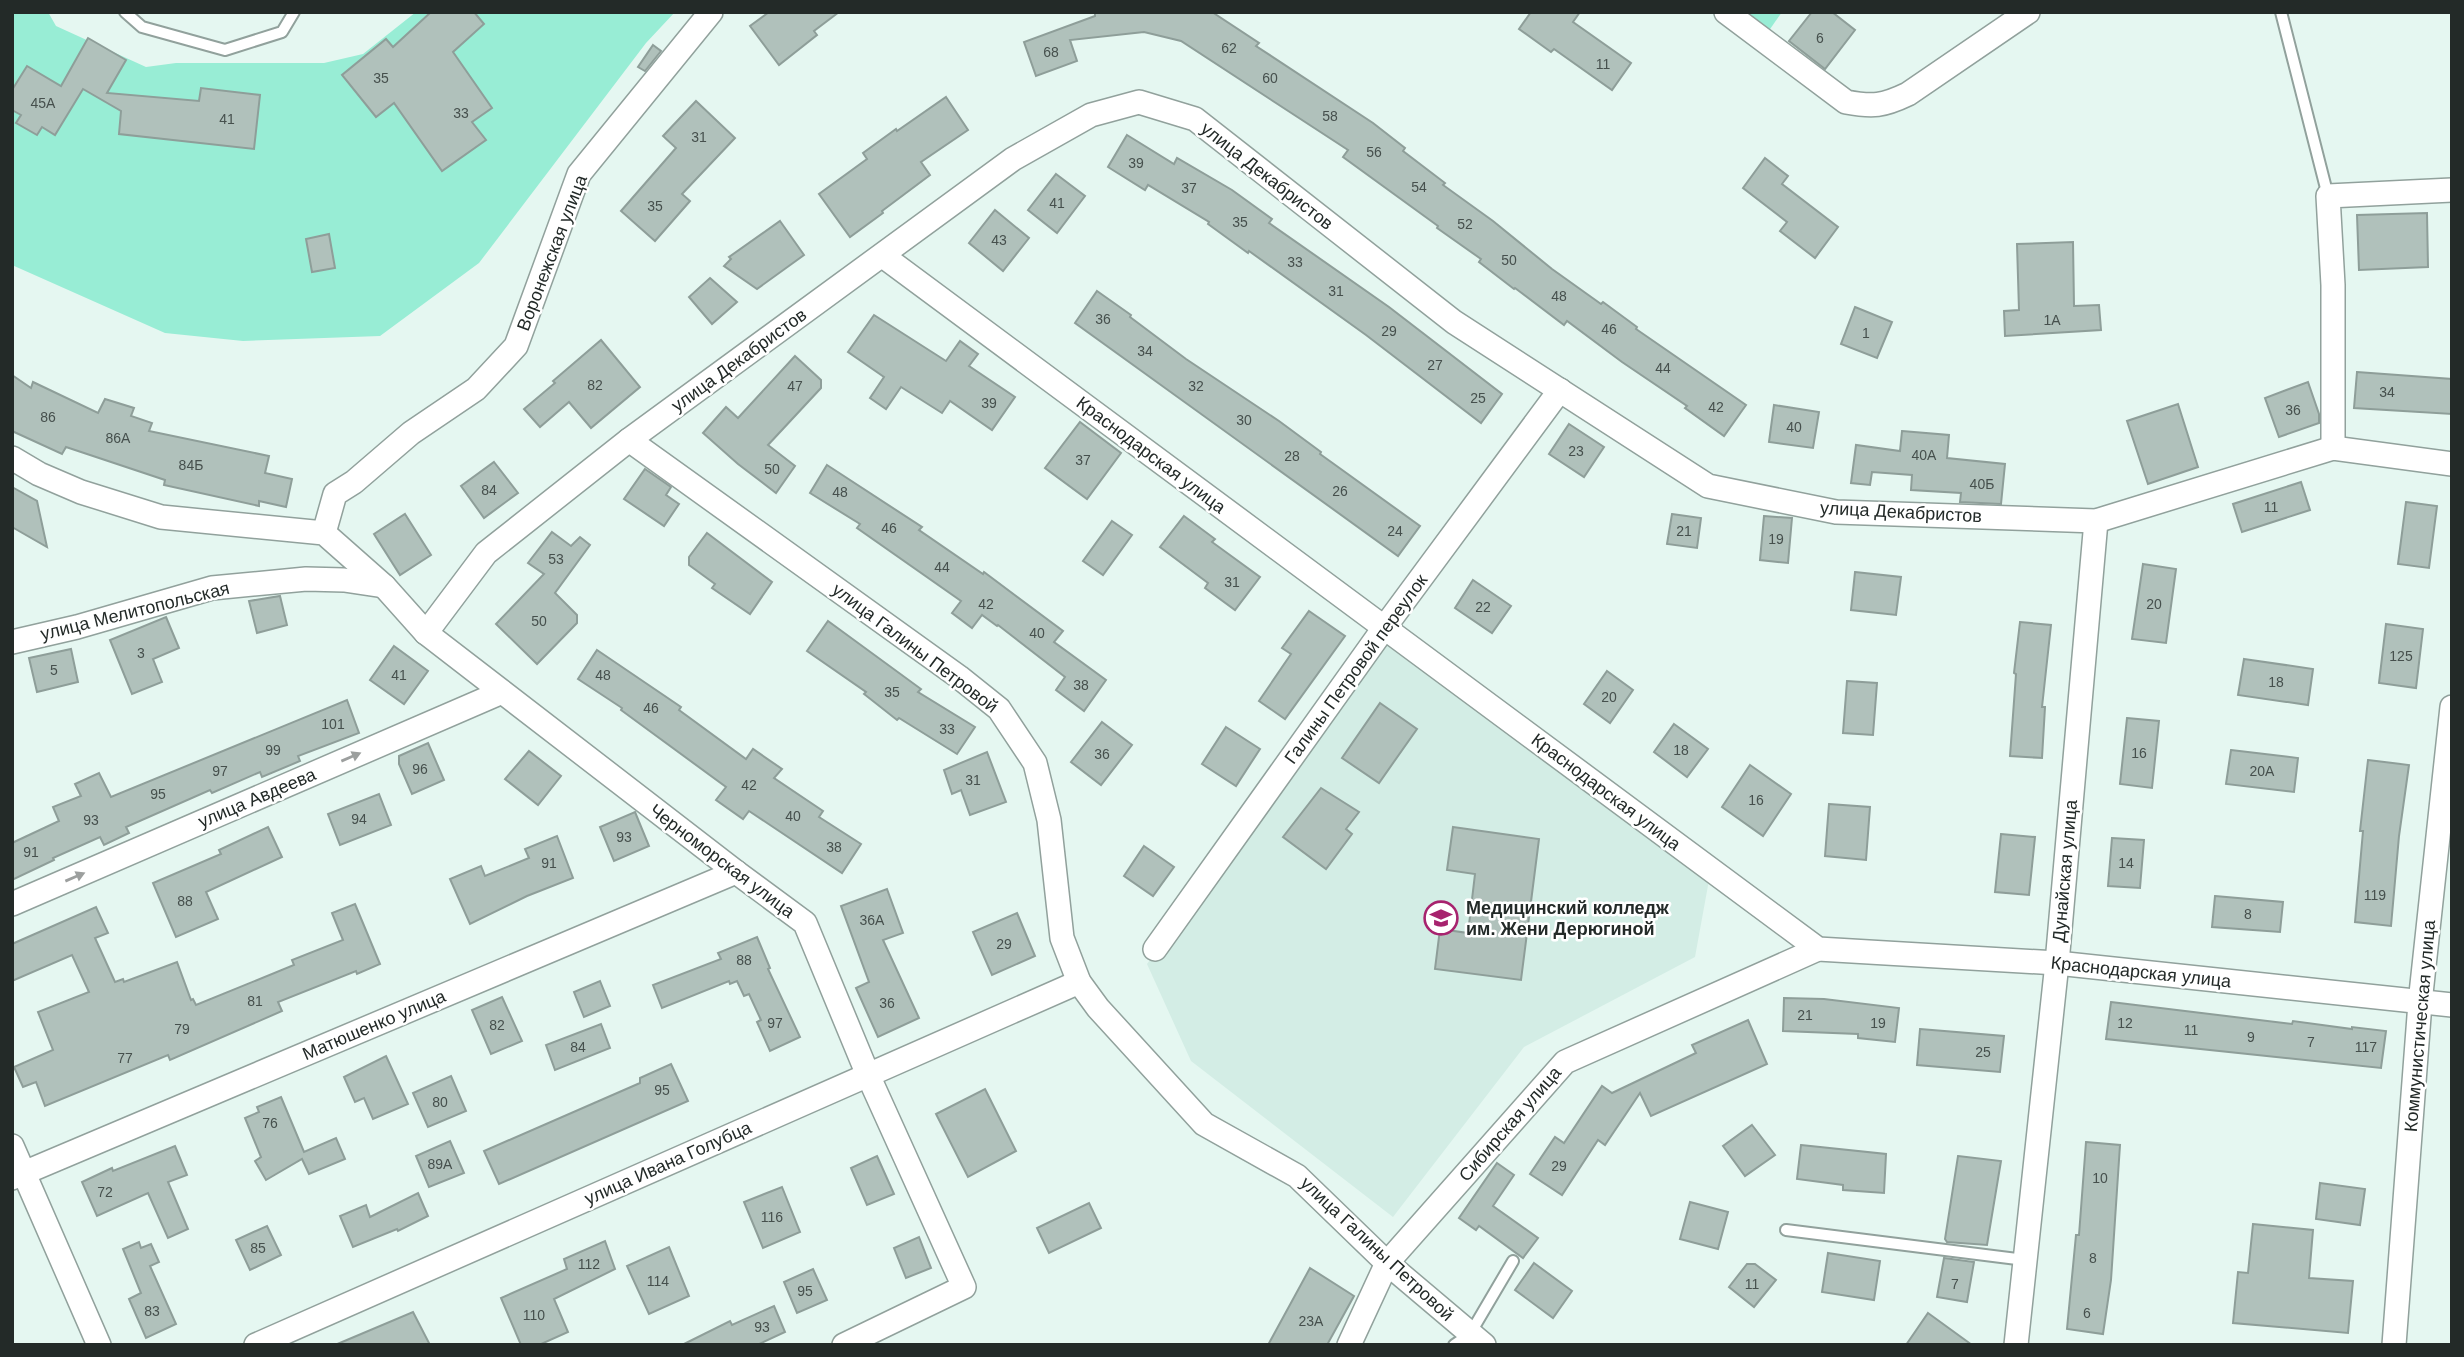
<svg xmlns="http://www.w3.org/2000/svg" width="2464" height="1357" font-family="Helvetica,sans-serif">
	<rect width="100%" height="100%" fill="#e5f7f1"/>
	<!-- built -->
	<path fill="#d3ede5" d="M1387 640 1709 880 1695 957 1524 1047 1393 1217 1191 1061 1147 964Z"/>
	<!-- green -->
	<g fill="#98edd5">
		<path d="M12 12H48L56 26 146 67 176 63H324L363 54 416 12H675L646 43 479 263 380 336 243 341 165 333 12 265Z"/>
		<path d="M1731 12H1782L1768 32Z"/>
	</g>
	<!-- building -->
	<g fill="#b0c1bb" stroke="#8e9e99" stroke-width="2">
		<path d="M431 12H474L484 24 453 52 492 108 472 122 486 140 442 171 394 103 376 117 342 75 386 39 393 47Z"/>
		<path d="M769 12H839L814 31 817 35 779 65 750 26Z"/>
		<path d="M1095 12H1212L1259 43 1256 46 1373 123 1405 148 1403 151 1445 183 1443 185 1493 221 1552 269 1601 304 1603 302 1637 327 1636 329 1746 405 1724 436 1685 408 1687 406 1622 362 1567 321 1564 325 1515 288 1514 289 1479 262 1481 259 1437 228 1438 226 1343 157 1348 150 1181 41 1144 32 1070 40 1077 61 1036 76 1024 42 1095 16Z"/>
		<path d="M1531 12H1580L1573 22 1631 63 1612 90 1554 49 1551 52 1519 29Z"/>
		<path d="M1812 12H1832L1855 30 1825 69 1789 41Z"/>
		<path d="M88 38 126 60 107 93 199 101 201 88 260 95 254 149 119 134 121 111 83 89 55 135 42 127 37 135 16 123 21 115 12 110V90L27 66 61 86Z"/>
		<path d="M653 45 661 51 645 71 638 67Z"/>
		<path d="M946 97 968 130 921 162 930 175 882 211 883 213 850 237 819 194 867 159 863 153 896 129 897 131Z"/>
		<path d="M696 101 735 138 682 194 690 201 655 241 621 211 676 148 663 136Z"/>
		<path d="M1127 135 1174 164 1177 158 1232 190 1272 219 1269 223 1389 307 1502 394 1481 423 1366 335 1249 251 1248 253 1208 224 1209 222 1148 185 1145 190 1108 167Z"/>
		<path d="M1765 158 1788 176 1782 184 1838 227 1815 258 1780 231 1787 222 1743 188Z"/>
		<path d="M1056 174 1085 196 1057 233 1028 210Z"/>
		<path d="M995 210 1029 238 1003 271 969 243Z"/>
		<path d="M2427 213 2428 267 2359 270 2357 215Z"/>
		<path d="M780 221 804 255 757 289 724 266 731 259 729 257Z"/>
		<path d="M329 234 335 268 312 272 306 239Z"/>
		<path d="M2073 242 2074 306 2099 305 2101 330 2005 336 2004 311 2019 310 2017 244Z"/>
		<path d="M710 278 737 302 712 324 689 297Z"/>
		<path d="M1097 291 1131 315 1130 317 1186 359 1279 421 1321 452 1320 454 1420 526 1398 556 1075 323Z"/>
		<path d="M1855 307 1892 322 1877 358 1841 344Z"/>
		<path d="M874 315 946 361 960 341 978 354 969 366 1015 397 992 430 950 401 942 413 901 387 886 409 870 398 884 377 848 352Z"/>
		<path d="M601 340 640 387 591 428 569 402 540 427 524 409 555 383 553 381Z"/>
		<path d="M795 356 821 380V388L768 445 795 466 776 493 738 464 703 433 726 407 738 418Z"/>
		<path d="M2357 372 2452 379V414L2354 408Z"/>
		<path d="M12 375 31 388 33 382 98 413 105 399 134 408 131 416 152 423 149 431 269 456 265 473 292 479 286 507 259 501V506L164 485 165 480 66 447 62 454 12 431Z"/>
		<path d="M2308 382 2319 414V423L2279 437 2265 398Z"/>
		<path d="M2178 404 2198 467 2148 484 2127 421Z"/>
		<path d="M1774 405 1819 412 1813 448 1769 442Z"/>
		<path d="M1080 422 1121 453 1087 499 1045 468Z"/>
		<path d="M1569 424 1604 447 1584 477 1549 454Z"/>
		<path d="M1902 431 1949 435 1947 458 2005 464 2001 504 1960 502 1961 493 1911 490 1912 475 1872 472 1870 485 1851 483 1856 445 1900 451Z"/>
		<path d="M494 462 518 493 484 518 461 486Z"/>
		<path d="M827 465 922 527 919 530 983 574 984 572 1063 631 1054 642 1106 680 1084 711 1056 690 1065 677 998 625 997 626 982 615 972 628 952 613 961 601 857 528 860 524 810 493Z"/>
		<path d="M645 469 671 487 666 495 679 504 664 526 624 499Z"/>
		<path d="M2301 482 2310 510 2242 532 2233 504Z"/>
		<path d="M12 487 37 501 47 547 12 527Z"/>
		<path d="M2406 502 2437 506 2429 568 2398 564Z"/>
		<path d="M405 514 431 555 400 575 374 534Z"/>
		<path d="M1672 514 1701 518 1697 548 1667 544Z"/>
		<path d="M1184 516 1215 539 1212 542 1260 577 1235 610 1205 588 1208 583 1160 547Z"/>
		<path d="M1764 516 1792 518 1788 563 1760 560Z"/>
		<path d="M1112 521 1132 535 1103 575 1083 561Z"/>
		<path d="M552 532 571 546 580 537 590 545 555 593 577 615V623L537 664 496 624 544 574 528 563Z"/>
		<path d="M707 533 772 582 750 614 712 588 715 584 689 565V557Z"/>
		<path d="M2143 564 2176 569 2166 643 2132 639Z"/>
		<path d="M1855 572 1901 577 1896 615 1851 610Z"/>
		<path d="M1473 580 1511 606 1492 633 1455 608Z"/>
		<path d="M280 596 287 625 257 633 249 601Z"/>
		<path d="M1309 611 1345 636 1285 719 1259 701 1291 654 1282 648Z"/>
		<path d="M166 617 179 648 153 659 162 682 132 694 110 640Z"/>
		<path d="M828 621 921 689 918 692 975 727 957 754 899 718 897 720 864 694 866 692 807 651Z"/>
		<path d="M2020 622 2051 625 2042 707H2045L2042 758 2010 756 2016 674 2014 673Z"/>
		<path d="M2386 624 2423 629 2416 688 2379 683Z"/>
		<path d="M394 646 428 671 404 704 370 680Z"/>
		<path d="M71 649 78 682 37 692 29 658Z"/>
		<path d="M597 650 681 707 679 710 746 759 753 749 782 769 774 778 823 811 819 817 861 844 842 873 749 811 743 819 716 800 726 787 621 710 622 708 578 679Z"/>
		<path d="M2244 659 2313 669 2308 705 2238 695Z"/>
		<path d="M1607 671 1633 690 1610 723 1584 704Z"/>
		<path d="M1847 681 1877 683 1873 735 1843 733Z"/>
		<path d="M347 700 359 733 298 756 300 761 262 777 260 772 212 793 210 790 126 827 129 833 104 845 100 837 53 858 54 860 12 880V843L59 821 53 807 81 796 75 784 99 773 111 797Z"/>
		<path d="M1380 703 1417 729 1379 783 1342 758Z"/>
		<path d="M2127 718 2159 721 2152 788 2120 784Z"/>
		<path d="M1102 722 1132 745 1101 785 1071 762Z"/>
		<path d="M1674 724 1708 749 1687 777 1654 752Z"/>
		<path d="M1226 727 1260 749 1236 786 1202 764Z"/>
		<path d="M428 743 444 780 412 794 399 764V756Z"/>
		<path d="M2231 750 2298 758 2294 792 2226 784Z"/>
		<path d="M529 751 561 776 538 805 505 779Z"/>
		<path d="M987 752 1006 802 970 815 961 790 952 794 944 770Z"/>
		<path d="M2368 760 2409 765 2399 836 2391 926 2355 922 2363 831H2360Z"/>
		<path d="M1750 765 1791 794 1763 836 1722 807Z"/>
		<path d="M1321 788 1359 812 1346 829 1352 834 1326 869 1283 837Z"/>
		<path d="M379 794 391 825 340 845 328 814Z"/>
		<path d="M1829 804 1870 807 1866 860 1825 856Z"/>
		<path d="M635 812 649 846 614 861 600 827Z"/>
		<path d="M268 827 282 857 206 892 218 919 176 937 153 883 221 854 219 850Z"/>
		<path d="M1453 827 1539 839 1521 980 1435 969 1440 929 1468 933 1475 874 1447 870Z"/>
		<path d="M2001 834 2035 837 2029 895 1995 892Z"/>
		<path d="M557 836 573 878 527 896 470 924 450 879 481 866 485 876 529 858 525 849Z"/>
		<path d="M2112 838 2144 840 2140 888 2108 886Z"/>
		<path d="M1144 846 1174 867 1153 896 1124 876Z"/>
		<path d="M887 889 903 933 883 940 919 1018 878 1037 856 988 869 982 841 906Z"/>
		<path d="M2215 896 2283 902 2280 932 2212 927Z"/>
		<path d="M355 904 380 964 357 974 356 971 278 1002 282 1011 170 1060 168 1055 45 1106 36 1082 23 1087 14 1067 53 1050 38 1012 89 992 72 955 12 981V944L96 907 108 933 95 938 115 982 123 979 124 982 177 962 191 1000 193 999 196 1005 294 965 292 960 343 940 332 913Z"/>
		<path d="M1017 913 1035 956 992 975 973 932Z"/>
		<path d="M757 937 770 968 768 969 800 1037 770 1051 757 1022 761 1020 749 994 744 996 737 981 730 984 729 981 662 1008 653 985 721 959 718 953Z"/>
		<path d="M600 981 610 1006 584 1017 574 992Z"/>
		<path d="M502 997 522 1041 491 1054 472 1010Z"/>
		<path d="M1784 998 1824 999 1899 1008 1895 1042 1858 1038V1034L1783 1031Z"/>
		<path d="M2111 1002 2292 1024 2293 1021 2352 1029V1027L2386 1031 2381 1068 2106 1039Z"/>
		<path d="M1748 1020 1767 1064 1651 1116 1640 1093 1605 1145 1598 1140 1562 1195 1530 1174 1555 1137 1564 1143 1602 1086 1612 1093 1696 1053 1692 1045Z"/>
		<path d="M601 1024 610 1048 555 1070 546 1045Z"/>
		<path d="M1920 1029 2004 1036 2000 1072 1917 1065Z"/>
		<path d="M386 1056 408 1104 373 1119 364 1098 355 1102 344 1077Z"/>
		<path d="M671 1064 688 1101 499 1184 484 1151 640 1083V1078Z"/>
		<path d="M451 1076 466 1111 428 1127 413 1093Z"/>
		<path d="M985 1089 1016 1151 968 1177 936 1114Z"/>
		<path d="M281 1097 304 1152 336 1138 345 1159 309 1174 302 1159 266 1180 255 1161 261 1157 245 1118 259 1112 257 1107Z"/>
		<path d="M1752 1125 1775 1155 1745 1176 1723 1146Z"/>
		<path d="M450 1141 464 1173 429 1187 416 1156Z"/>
		<path d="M2086 1142 2120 1145 2111 1280 2103 1334 2067 1329 2076 1235H2079Z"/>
		<path d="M1801 1145 1886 1154 1884 1193 1843 1190V1185L1797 1179Z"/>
		<path d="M175 1146 187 1175 168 1182 188 1229 168 1238 148 1193 97 1216 82 1182 112 1168 113 1171Z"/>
		<path d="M877 1156 894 1194 867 1205 851 1168Z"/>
		<path d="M1958 1156 2001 1161 1987 1245 1947 1242 1945 1239Z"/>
		<path d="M1497 1163 1514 1175 1493 1206 1538 1238 1523 1258 1479 1226 1476 1230 1459 1218Z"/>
		<path d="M2320 1183 2365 1189 2360 1225 2316 1219Z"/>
		<path d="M782 1187 800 1232 763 1248 744 1202Z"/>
		<path d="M418 1193 428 1216 398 1231 397 1229 353 1247 340 1216 366 1205 370 1217Z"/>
		<path d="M1690 1202 1728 1212 1718 1249 1680 1239Z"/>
		<path d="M1089 1203 1101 1228 1049 1253 1037 1228Z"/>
		<path d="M2253 1224 2313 1230 2309 1278 2353 1281 2348 1333 2233 1323 2238 1272 2248 1273Z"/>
		<path d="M267 1226 281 1255 250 1270 236 1240Z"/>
		<path d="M919 1237 931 1268 906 1278 894 1248Z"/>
		<path d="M605 1241 615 1269 554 1299 568 1332 539 1345H521L501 1298 567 1269 564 1259Z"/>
		<path d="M139 1242 141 1248 151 1244 159 1262 150 1266 176 1324 146 1338 129 1299 141 1293 123 1249Z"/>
		<path d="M669 1247 689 1296 649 1314 627 1266Z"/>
		<path d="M1828 1253 1880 1261 1874 1300 1822 1292Z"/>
		<path d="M1944 1258 1974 1262 1967 1302 1937 1297Z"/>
		<path d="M1534 1263 1572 1291 1553 1318 1515 1290Z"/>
		<path d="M1747 1264H1755L1776 1280 1754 1307 1729 1287Z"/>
		<path d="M1310 1268 1354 1296 1327 1345H1268Z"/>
		<path d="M813 1269 827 1300 797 1313 784 1282Z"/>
		<path d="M774 1306 785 1332 757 1345H682L730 1321 732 1325Z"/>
		<path d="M413 1312 430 1345H335Z"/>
		<path d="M1928 1313 1972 1345H1906Z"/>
	</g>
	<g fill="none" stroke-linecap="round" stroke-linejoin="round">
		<defs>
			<g id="service">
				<path d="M125 12 142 27 225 50 282 32 294 12"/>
				<path d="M2281 12 2328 196"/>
				<path d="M1786 1230 2025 1260"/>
				<path d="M1454 1345 1470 1334 1513 1261"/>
			</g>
			<g id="minor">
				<path d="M1726 12 1846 102C1873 107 1883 106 1908 94L2028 12"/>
				<path d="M883 256 1818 949 2057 963 2452 1005"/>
				<path d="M629 440 959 677 999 709 1035 763 1049 820 1062 938 1079 982 1098 1008 1204 1124 1297 1176 1387 1263 1484 1345"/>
				<path d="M2333 448V285L2328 196 2452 190"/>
				<path d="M12 458 39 474 81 492 161 517 324 533 384 586 426 633 736 872 805 923 868 1075 964 1287 844 1345"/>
				<path d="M324 533 335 494 354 482 411 433 476 389 516 346 579 174 711 12"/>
				<path d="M426 633 486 553 629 440 1013 159 1091 115 1139 102 1195 119 1454 322 1708 486 1836 512 2096 521 2333 448 2452 464"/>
				<path d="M12 642 77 627 212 588 306 579 344 580 384 586"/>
				<path d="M12 904 502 692"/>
				<path d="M1155 949 1384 628 1560 390"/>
				<path d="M12 1146 99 1345"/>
				<path d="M12 1178 736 872"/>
				<path d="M256 1345 1079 982"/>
				<path d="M1349 1345 1387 1263 1565 1062 1818 949"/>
				<path d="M2016 1345 2057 963 2096 521"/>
				<path d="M2394 1345 2420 1003 2452 707"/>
			</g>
		</defs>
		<!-- service casing -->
		<use href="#service" stroke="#91a19c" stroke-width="14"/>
		<!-- minor casing -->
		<use href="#minor" stroke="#91a19c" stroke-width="26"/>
		<!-- service -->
		<use href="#service" stroke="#fff" stroke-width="10"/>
		<!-- minor -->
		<use href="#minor" stroke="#fff" stroke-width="23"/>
	</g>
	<!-- one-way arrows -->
	<defs><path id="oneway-solid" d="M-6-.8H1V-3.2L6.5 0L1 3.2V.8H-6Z" transform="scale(1.75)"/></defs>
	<g fill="#9c9f9e">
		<use href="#oneway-solid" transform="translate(351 757) rotate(-23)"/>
		<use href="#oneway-solid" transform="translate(75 877) rotate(-23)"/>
	</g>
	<!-- icons -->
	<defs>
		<symbol id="university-ring" viewBox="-11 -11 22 22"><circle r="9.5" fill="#fff" stroke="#a7236e" stroke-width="1.5"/><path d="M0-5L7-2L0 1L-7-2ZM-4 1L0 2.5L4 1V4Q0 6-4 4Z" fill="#a7236e"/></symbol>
	</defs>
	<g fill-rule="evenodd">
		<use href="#university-ring" x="1422" y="899" width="38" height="38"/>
	</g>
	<g text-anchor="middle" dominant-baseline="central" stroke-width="5" stroke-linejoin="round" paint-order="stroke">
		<!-- number labels -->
		<g font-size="14" fill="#46504d">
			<text x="1820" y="38">6</text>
			<text x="1229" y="48">62</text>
			<text x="1051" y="52">68</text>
			<text x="1603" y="64">11</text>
			<text x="381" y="78">35</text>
			<text x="1270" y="78">60</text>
			<text x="43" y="103">45А</text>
			<text x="461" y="113">33</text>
			<text x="1330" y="116">58</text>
			<text x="227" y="119">41</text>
			<text x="699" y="137">31</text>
			<text x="1374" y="152">56</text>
			<text x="1136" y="163">39</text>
			<text x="1419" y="187">54</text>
			<text x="1189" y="188">37</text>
			<text x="1057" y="203">41</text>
			<text x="655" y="206">35</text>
			<text x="1240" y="222">35</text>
			<text x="1465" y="224">52</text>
			<text x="999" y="240">43</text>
			<text x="1509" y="260">50</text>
			<text x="1295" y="262">33</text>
			<text x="1336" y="291">31</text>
			<text x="1559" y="296">48</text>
			<text x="1103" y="319">36</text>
			<text x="2052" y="320">1А</text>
			<text x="1609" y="329">46</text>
			<text x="1389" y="331">29</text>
			<text x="1866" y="333">1</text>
			<text x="1145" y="351">34</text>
			<text x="1435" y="365">27</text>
			<text x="1663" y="368">44</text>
			<text x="595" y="385">82</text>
			<text x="795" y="386">47</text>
			<text x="1196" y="386">32</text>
			<text x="2387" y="392">34</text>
			<text x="1478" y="398">25</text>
			<text x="989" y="403">39</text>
			<text x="1716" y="407">42</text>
			<text x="2293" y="410">36</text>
			<text x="48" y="417">86</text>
			<text x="1244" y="420">30</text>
			<text x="1794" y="427">40</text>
			<text x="118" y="438">86А</text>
			<text x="1576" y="451">23</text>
			<text x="1924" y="455">40А</text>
			<text x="1292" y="456">28</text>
			<text x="1083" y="460">37</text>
			<text x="191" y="465">84Б</text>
			<text x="772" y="469">50</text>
			<text x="1982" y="484">40Б</text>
			<text x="489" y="490">84</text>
			<text x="1340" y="491">26</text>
			<text x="840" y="492">48</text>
			<text x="2271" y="507">11</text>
			<text x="889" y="528">46</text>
			<text x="1395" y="531">24</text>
			<text x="1684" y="531">21</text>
			<text x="1776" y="539">19</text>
			<text x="556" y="559">53</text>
			<text x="942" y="567">44</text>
			<text x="1232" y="582">31</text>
			<text x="986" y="604">42</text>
			<text x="2154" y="604">20</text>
			<text x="1483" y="607">22</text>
			<text x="539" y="621">50</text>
			<text x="1037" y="633">40</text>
			<text x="141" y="653">3</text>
			<text x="2401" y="656">125</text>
			<text x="54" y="670">5</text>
			<text x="399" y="675">41</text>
			<text x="603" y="675">48</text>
			<text x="2276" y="682">18</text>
			<text x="1081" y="685">38</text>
			<text x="892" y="692">35</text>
			<text x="1609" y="697">20</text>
			<text x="651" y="708">46</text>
			<text x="333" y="724">101</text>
			<text x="947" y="729">33</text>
			<text x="273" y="750">99</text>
			<text x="1681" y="750">18</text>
			<text x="2139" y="753">16</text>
			<text x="1102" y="754">36</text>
			<text x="420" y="769">96</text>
			<text x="220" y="771">97</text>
			<text x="2262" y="771">20А</text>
			<text x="973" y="780">31</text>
			<text x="749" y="785">42</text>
			<text x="158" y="794">95</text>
			<text x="1756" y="800">16</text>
			<text x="793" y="816">40</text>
			<text x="359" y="819">94</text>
			<text x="91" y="820">93</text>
			<text x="624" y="837">93</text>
			<text x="834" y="847">38</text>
			<text x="31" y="852">91</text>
			<text x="549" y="863">91</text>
			<text x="2126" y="863">14</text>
			<text x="2375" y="895">119</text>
			<text x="185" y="901">88</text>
			<text x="2248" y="914">8</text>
			<text x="872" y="920">36А</text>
			<text x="1004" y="944">29</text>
			<text x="744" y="960">88</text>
			<text x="255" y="1001">81</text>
			<text x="887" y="1003">36</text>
			<text x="1805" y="1015">21</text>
			<text x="775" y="1023">97</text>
			<text x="1878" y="1023">19</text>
			<text x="2125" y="1023">12</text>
			<text x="497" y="1025">82</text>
			<text x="182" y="1029">79</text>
			<text x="2191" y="1030">11</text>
			<text x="2251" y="1037">9</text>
			<text x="2311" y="1042">7</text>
			<text x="578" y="1047">84</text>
			<text x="2366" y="1047">117</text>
			<text x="1983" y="1052">25</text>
			<text x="125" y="1058">77</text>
			<text x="662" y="1090">95</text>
			<text x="440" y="1102">80</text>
			<text x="270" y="1123">76</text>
			<text x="440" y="1164">89А</text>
			<text x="1559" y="1166">29</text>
			<text x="2100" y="1178">10</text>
			<text x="105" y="1192">72</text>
			<text x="772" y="1217">116</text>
			<text x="258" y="1248">85</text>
			<text x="2093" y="1258">8</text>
			<text x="589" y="1264">112</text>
			<text x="658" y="1281">114</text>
			<text x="1752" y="1284">11</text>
			<text x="1955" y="1284">7</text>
			<text x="805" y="1291">95</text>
			<text x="152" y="1311">83</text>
			<text x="2087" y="1313">6</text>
			<text x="534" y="1315">110</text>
			<text x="1311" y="1321">23А</text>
			<text x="762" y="1327">93</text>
		</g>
		<!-- street labels -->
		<g font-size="18" fill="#232a28" stroke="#fff">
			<text transform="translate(1267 176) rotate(38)">улица Декабристов</text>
			<text transform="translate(552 253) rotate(-69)">Воронежская улица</text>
			<text transform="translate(739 360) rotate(-36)">улица Декабристов</text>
			<text transform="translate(1151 455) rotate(37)">Краснодарская улица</text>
			<text transform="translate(1901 512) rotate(3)">улица Декабристов</text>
			<text transform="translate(135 611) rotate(-14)">улица Мелитопольская</text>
			<text transform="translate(915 648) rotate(37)">улица Галины Петровой</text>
			<text transform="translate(1356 669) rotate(-54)">Галины Петровой переулок</text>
			<text transform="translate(1606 792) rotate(37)">Краснодарская улица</text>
			<text transform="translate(257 798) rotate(-23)">улица Авдеева</text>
			<text transform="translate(722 861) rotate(37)">Черноморская улица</text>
			<text transform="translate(2065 871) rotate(-85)">Дунайская улица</text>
			<text transform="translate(2141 972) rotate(6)">Краснодарская улица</text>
			<text transform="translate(374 1025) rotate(-23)">Матюшенко улица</text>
			<text transform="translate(2420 1026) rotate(-85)">Коммунистическая улица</text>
			<text transform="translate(1510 1124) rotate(-49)">Сибирская улица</text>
			<text transform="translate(668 1163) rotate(-24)">улица Ивана Голубца</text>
			<text transform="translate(1377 1249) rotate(43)">улица Галины Петровой</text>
		</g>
		<!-- poi labels -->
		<g font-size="18" font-weight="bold" fill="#232a28" stroke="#fff" text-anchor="start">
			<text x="1466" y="908">Медицинский колледж<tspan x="1466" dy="21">им. Жени Дерюгиной</tspan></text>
		</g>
	</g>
	<!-- border -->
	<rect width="2464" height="1357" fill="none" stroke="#232a28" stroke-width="28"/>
</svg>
